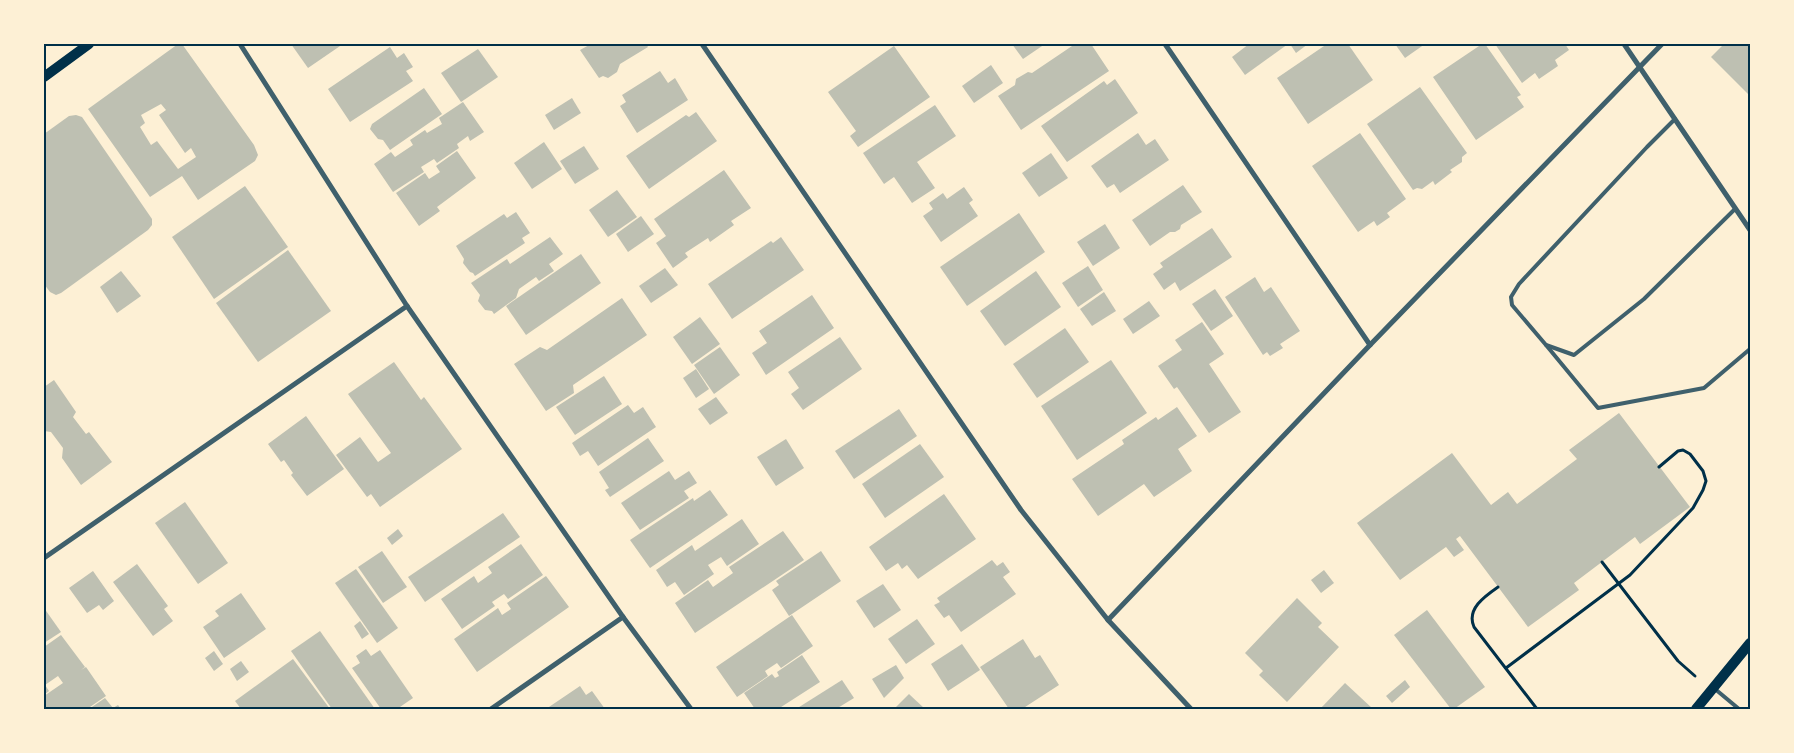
<svg xmlns="http://www.w3.org/2000/svg" width="1794" height="753" font-family="Helvetica,sans-serif">
	<rect width="100%" height="100%" fill="#fdf0d5"/>
	<!-- building -->
	<g fill="#bec0b2" fill-rule="evenodd">
		<path d="M178 44H182L254 145 258 155 255 161 198 200 182 176 150 197 88 109ZM161 104 166 110 159 115 185 153 191 148 196 157 178 169 157 141 151 145 140 127 145 123 141 115Z"/>
		<path d="M291 44H343L308 68Z"/>
		<path d="M591 44H646L648 47 620 64 617 72 608 78 603 76 599 78 580 50Z"/>
		<path d="M1012 44H1045L1023 59Z"/>
		<path d="M1075 44H1091L1109 71 1021 130 998 96 1015 85 1016 79 1028 72 1032 73Z"/>
		<path d="M1249 44H1288L1245 75 1232 57Z"/>
		<path d="M1290 44H1308L1296 53Z"/>
		<path d="M1327 44H1348L1373 80 1308 124 1277 78Z"/>
		<path d="M1395 44H1425L1405 58Z"/>
		<path d="M1482 44H1485L1521 95 1517 97 1524 107 1476 140 1433 77Z"/>
		<path d="M1495 44H1565L1569 50 1555 60 1558 66 1539 79 1535 73 1522 83Z"/>
		<path d="M1724 44H1750V96L1711 57Z"/>
		<path d="M894 46 930 97 858 147 850 136 856 131 828 92Z"/>
		<path d="M390 47 397 58 404 53 413 67 406 71 413 81 350 122 328 89Z"/>
		<path d="M478 49 498 77 461 102 441 73Z"/>
		<path d="M991 65 1003 83 974 103 962 86Z"/>
		<path d="M660 71 668 83 675 78 688 100 637 133 620 106 626 102 622 95Z"/>
		<path d="M1115 79 1138 113 1067 162 1041 126 1104 81 1107 85Z"/>
		<path d="M1420 87 1467 153 1462 157V162L1450 170 1452 172 1435 185 1433 181 1422 189 1417 188 1413 190 1367 124Z"/>
		<path d="M424 88 442 114 390 150 383 140 378 139 370 129 372 124Z"/>
		<path d="M572 98 581 113 554 130 545 115Z"/>
		<path d="M463 102 484 132 470 141 468 136 457 144 459 148 437 163 434 159 421 167 424 172 393 192 374 164 391 152 395 157 413 145 410 140 425 130 427 133 442 124 439 118Z"/>
		<path d="M935 105 956 136 917 162 935 188 912 203 894 177 884 184 863 153Z"/>
		<path d="M696 112 717 141 649 189 626 156 686 115 689 117Z"/>
		<path d="M76 115 82 117 152 219V225L148 230 61 293 56 295 50 292 44 284V134L69 116Z"/>
		<path d="M1138 133 1146 145 1155 139 1169 160 1120 193 1114 184 1107 188 1091 166Z"/>
		<path d="M1360 133 1406 199 1387 213 1390 217 1377 226 1374 221 1358 232 1312 166Z"/>
		<path d="M544 142 562 169 532 189 514 163Z"/>
		<path d="M584 146 599 169 575 184 560 161Z"/>
		<path d="M457 151 476 178 437 207 440 211 419 226 396 193 425 173 429 179 440 172 436 166Z"/>
		<path d="M1051 153 1068 178 1039 197 1022 173Z"/>
		<path d="M724 170 751 208 731 221 734 225 710 242 708 238 685 253 688 257 673 268 656 243 666 236 654 219Z"/>
		<path d="M1183 185 1202 212 1181 225 1180 229 1175 232H1170L1150 246 1132 220Z"/>
		<path d="M245 186 288 247 214 299 172 237Z"/>
		<path d="M964 187 973 200 969 203 978 216 941 242 923 216 933 209 929 203 943 193 947 199Z"/>
		<path d="M617 190 637 217 608 237 589 210Z"/>
		<path d="M516 212 530 233 522 238 525 243 475 276 473 273 470 272 463 263 464 259 456 246 504 214 507 218Z"/>
		<path d="M1019 213 1045 252 967 306 940 267Z"/>
		<path d="M641 216 654 234 628 252 616 234Z"/>
		<path d="M1105 224 1120 248 1093 266 1077 242Z"/>
		<path d="M1212 228 1232 257 1180 291 1175 282 1164 290 1153 274 1163 267 1160 263Z"/>
		<path d="M550 237 563 254 549 264 554 271 539 281 536 277 519 289 516 298 494 314 492 311 485 310 478 301 480 295 471 283 507 259 510 264Z"/>
		<path d="M781 237 804 270 732 319 708 284 771 241 773 243Z"/>
		<path d="M288 250 331 311 258 362 216 303Z"/>
		<path d="M581 254 601 283 526 335 506 306Z"/>
		<path d="M1088 266 1103 290 1078 307 1062 283Z"/>
		<path d="M665 268 678 285 651 303 639 286Z"/>
		<path d="M121 271 141 296 117 313 100 287Z"/>
		<path d="M1036 271 1061 307 1005 346 980 311Z"/>
		<path d="M1255 277 1264 292 1271 287 1300 331 1280 344 1283 348 1270 356 1267 352 1263 355 1225 297Z"/>
		<path d="M1215 289 1233 316 1211 331 1192 304Z"/>
		<path d="M1104 292 1116 311 1092 326 1080 309Z"/>
		<path d="M812 295 834 328 766 375 752 353 767 343 759 331Z"/>
		<path d="M622 298 647 335 573 385 574 393 546 411 514 364 540 347 547 350Z"/>
		<path d="M1149 301 1160 316 1133 334 1123 319Z"/>
		<path d="M700 317 720 344 692 364 673 337Z"/>
		<path d="M1202 322 1224 354 1209 364 1241 412 1209 433 1177 387 1174 389 1158 366 1182 350 1175 340Z"/>
		<path d="M1065 328 1089 362 1037 398 1013 364Z"/>
		<path d="M840 337 862 369 803 410 791 394 799 388 788 372Z"/>
		<path d="M720 347 740 375 714 394 694 365Z"/>
		<path d="M1111 360 1147 413 1077 460 1041 406Z"/>
		<path d="M394 362 421 400 424 397 462 449 380 507 371 494 367 497 336 455 360 437 378 462 391 453 348 394Z"/>
		<path d="M696 369 709 389 696 398 683 378Z"/>
		<path d="M604 376 622 404 575 435 556 407Z"/>
		<path d="M54 380 76 412 73 417 86 434 89 432 112 462 81 485 62 458 63 448 51 432 44 431V387Z"/>
		<path d="M716 397 728 413 710 425 698 409Z"/>
		<path d="M628 405 634 413 643 407 656 427 598 466 588 451 580 456 572 443Z"/>
		<path d="M1177 407 1197 436 1178 449 1192 471 1154 497 1144 484 1098 516 1072 479 1124 444 1122 440 1156 417 1158 420Z"/>
		<path d="M899 409 917 436 854 479 835 451Z"/>
		<path d="M1619 413 1690 507 1640 544 1635 537 1574 583 1579 590 1528 627 1460 536 1456 539 1464 550 1454 557 1446 547 1400 580 1357 523 1452 453 1491 505 1508 492 1517 504 1577 459 1569 450Z"/>
		<path d="M306 416 344 469 307 496 291 475 293 473 284 460 281 462 268 444Z"/>
		<path d="M648 438 664 461 610 497 605 490 609 488 599 472Z"/>
		<path d="M786 439 804 468 776 486 757 457Z"/>
		<path d="M920 444 944 477 885 518 862 484Z"/>
		<path d="M669 471 675 480 689 471 697 483 684 491 689 498 640 530 621 503Z"/>
		<path d="M710 490 728 515 650 568 630 540 693 498 694 501Z"/>
		<path d="M944 494 976 539 918 579 907 565 902 569 898 563 886 571 869 547Z"/>
		<path d="M185 502 228 563 198 584 155 523Z"/>
		<path d="M503 513 520 537 425 602 408 577Z"/>
		<path d="M742 519 759 544 727 566 721 557 708 565 714 574 684 595 675 582 667 587 656 570 692 545 695 551Z"/>
		<path d="M398 529 403 536 392 545 387 538Z"/>
		<path d="M783 531 804 560 695 633 675 603 708 580 713 587 733 573 729 567Z"/>
		<path d="M521 544 543 575 508 599 504 594 492 602 495 606 462 629 441 599 474 576 478 583 492 573 488 567Z"/>
		<path d="M382 551 407 587 383 603 358 567Z"/>
		<path d="M821 551 841 581 789 616 772 590 779 585 776 581Z"/>
		<path d="M992 560 997 566 1003 562 1010 572 1003 577 1016 594 961 632 949 615 944 618 934 605 940 602 937 598Z"/>
		<path d="M137 564 168 606 164 609 173 621 153 636 113 582Z"/>
		<path d="M356 569 398 628 377 643 335 583Z"/>
		<path d="M1324 570 1334 583 1321 593 1311 580Z"/>
		<path d="M93 571 114 601 103 610 99 605 87 613 69 588Z"/>
		<path d="M546 576 569 607 477 672 454 639 498 608 502 615 511 609 507 603Z"/>
		<path d="M883 584 901 610 874 628 856 601Z"/>
		<path d="M241 593 266 629 224 658 203 627 219 616 215 611Z"/>
		<path d="M1297 598 1322 623 1318 627 1339 647 1287 702 1259 675 1263 671 1245 653Z"/>
		<path d="M44 608 61 632 44 643Z"/>
		<path d="M1427 610 1485 687 1454 709H1451L1394 635Z"/>
		<path d="M792 615 813 646 781 668 777 663 765 671 768 676 737 697 716 667Z"/>
		<path d="M917 619 935 644 906 664 888 639Z"/>
		<path d="M360 621 369 634 362 639 354 626Z"/>
		<path d="M320 631 375 709H332L291 651Z"/>
		<path d="M61 635 85 667 81 670 86 667 106 696 87 709H44V696L63 683 58 676 45 685 49 691 44 695V647Z"/>
		<path d="M1023 639 1035 658 1040 655 1059 685 1022 709H1009L980 667Z"/>
		<path d="M962 644 980 670 948 691 931 664Z"/>
		<path d="M366 649 371 656 380 650 413 698 397 709H381L352 668 360 663 356 656Z"/>
		<path d="M214 651 223 664 214 671 205 658Z"/>
		<path d="M802 655 820 682 778 709H755L744 693 772 674 775 678 779 676 777 672Z"/>
		<path d="M293 659 330 709H241L235 701Z"/>
		<path d="M241 661 249 672 237 681 230 669Z"/>
		<path d="M896 665 904 678 884 698 872 679Z"/>
		<path d="M842 680 854 698 836 709H796Z"/>
		<path d="M1405 680 1410 687 1392 703 1386 696Z"/>
		<path d="M1345 683 1373 709H1320Z"/>
		<path d="M580 686 586 695 592 691 605 709H546Z"/>
		<path d="M909 694 925 709H894Z"/>
		<path d="M105 698 113 708 118 705 121 709H89Z"/>
	</g>
	<g fill="none" stroke-linecap="round" stroke-linejoin="round">
		<!-- path -->
		<g stroke="#003049" stroke-width="3">
			<path d="M1602 562 1678 661 1695 676"/>
			<path d="M1498 587C1485 596 1466 609 1474 627L1537 709"/>
			<path d="M1506 668 1630 575 1693 508 1703 490 1706 481 1703 471 1690 454 1683 450 1678 451 1659 467"/>
		</g>
		<!-- service -->
		<g stroke="#3f606c" stroke-width="4">
			<path d="M1675 119 1647 147 1519 284 1511 297 1512 305 1546 345 1574 355 1644 299 1735 209"/>
			<path d="M1546 345 1598 408 1704 388 1750 349"/>
			<path d="M1715 689 1739 709"/>
		</g>
		<!-- minor -->
		<g stroke="#3f606c" stroke-width="5">
			<path d="M240 44 407 306 623 617 691 709"/>
			<path d="M702 44 1021 510 1108 620 1191 709"/>
			<path d="M1165 44 1370 345"/>
			<path d="M1624 44 1750 230"/>
			<path d="M44 558 407 306"/>
			<path d="M1108 620 1370 345 1662 44"/>
			<path d="M491 709 623 617"/>
		</g>
		<!-- secondary -->
		<g stroke="#003049" stroke-width="10">
			<path d="M44 77 89 44"/>
			<path d="M1696 709 1750 643"/>
		</g>
	</g>
	<!-- border -->
	<rect width="1794" height="753" fill="none" stroke="#fdf0d5" stroke-width="90"/>
	<rect x="45" y="45" width="1704" height="663" fill="none" stroke="#003049" stroke-width="2"/>
</svg>
